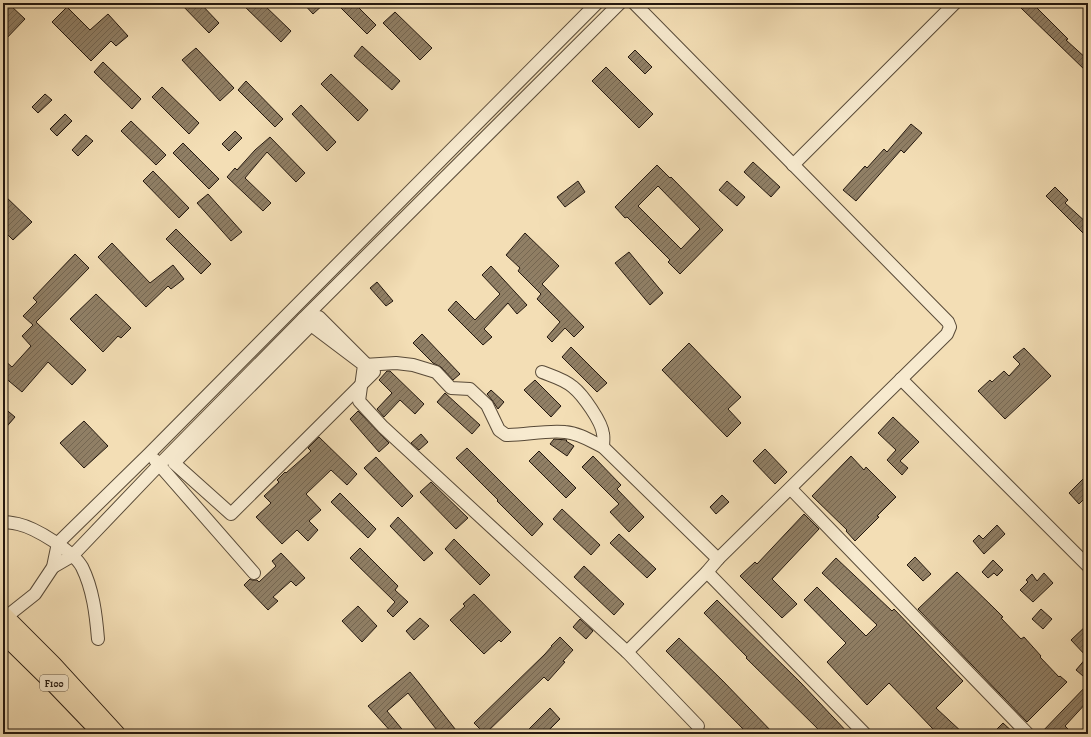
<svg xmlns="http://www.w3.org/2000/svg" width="1091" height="737" font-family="Alegreya,serif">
	<defs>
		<pattern id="building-hatch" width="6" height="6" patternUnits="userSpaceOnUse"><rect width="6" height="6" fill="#907f65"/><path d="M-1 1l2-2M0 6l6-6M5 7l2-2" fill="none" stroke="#756752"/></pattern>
	</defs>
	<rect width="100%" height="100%" fill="#f3deb5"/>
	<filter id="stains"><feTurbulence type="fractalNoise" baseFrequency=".005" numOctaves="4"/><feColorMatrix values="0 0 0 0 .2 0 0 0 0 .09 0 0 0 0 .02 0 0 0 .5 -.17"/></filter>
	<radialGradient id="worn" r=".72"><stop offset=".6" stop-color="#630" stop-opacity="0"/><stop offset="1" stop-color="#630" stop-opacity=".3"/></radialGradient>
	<!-- building -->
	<g fill="url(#building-hatch)" stroke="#24180f" fill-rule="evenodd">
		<path d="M180 3H200L219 23 209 33Z"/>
		<path d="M241 3H262L291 31 281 42Z"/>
		<path d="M303 3H325L313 14Z"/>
		<path d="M336 3H354L376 25 367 34Z"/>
		<path d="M1026 3H1032L1068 39 1066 40 1088 60V73L1021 8Z"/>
		<path d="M10 5 25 19 3 42V13Z"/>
		<path d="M67 7 90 30 108 14 128 36 116 46 111 41 91 61 52 22Z"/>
		<path d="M395 12 432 48 420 60 383 23Z"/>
		<path d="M362 46 400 81 392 90 354 56Z"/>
		<path d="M196 48 234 88 220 101 182 60Z"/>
		<path d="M635 50 652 67 645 74 628 57Z"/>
		<path d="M103 62 141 99 132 109 94 72Z"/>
		<path d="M606 67 653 114 639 128 592 81Z"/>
		<path d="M331 74 368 110 358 121 321 84Z"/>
		<path d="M246 81 283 119 275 127 238 90Z"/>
		<path d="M162 87 199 123 189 134 152 97Z"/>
		<path d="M45 94 52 100 38 113 32 107Z"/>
		<path d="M301 105 336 142 327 151 292 114Z"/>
		<path d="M65 114 72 121 57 136 50 129Z"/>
		<path d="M131 121 166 155 156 165 121 131Z"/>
		<path d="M911 124 922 133 904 153 901 150 856 201 843 190 865 166 867 168 884 149 887 152Z"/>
		<path d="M235 131 242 138 229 151 222 144Z"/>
		<path d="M86 135 93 141 78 156 72 150Z"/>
		<path d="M270 137 305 173 296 182 267 152 245 178 271 203 263 211 227 177 235 168 237 170 255 150Z"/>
		<path d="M183 143 219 179 209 189 173 153Z"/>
		<path d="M753 162 780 187 771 197 744 172Z"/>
		<path d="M657 165 670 178 671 177 723 230 680 274 668 262 670 260 627 217 625 218 615 207ZM658 186 700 229 681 249 638 206Z"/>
		<path d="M153 171 189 208 179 218 143 181Z"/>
		<path d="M578 181 585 192 565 207 557 197Z"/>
		<path d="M727 181 745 197 737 206 719 190Z"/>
		<path d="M1055 187 1068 200 1065 203 1088 224V238L1046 196Z"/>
		<path d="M3 194 32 222 13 240 3 230Z"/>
		<path d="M208 194 242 232 231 241 197 203Z"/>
		<path d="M176 229 211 264 201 274 166 239Z"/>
		<path d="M525 233 559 266 542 284 584 327 574 337 565 328 552 342 547 337 560 322 537 299 541 294 518 271 520 268 506 255Z"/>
		<path d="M112 243 150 283 173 265 184 279 171 289 168 286 146 307 98 257Z"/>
		<path d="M629 252 663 293 650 305 615 263Z"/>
		<path d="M75 254 89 268 36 322 86 370 72 385 48 362 22 392 3 376V359L12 367 31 346 22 336 33 325 23 316 37 302 33 298Z"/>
		<path d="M491 266 527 305 517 314 508 303 484 329 492 337 483 345 448 310 456 301 475 320 500 294 482 275Z"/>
		<path d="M377 282 393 301 386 306 370 288Z"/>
		<path d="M96 294 131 328 121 338 118 336 103 352 70 319Z"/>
		<path d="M422 334 460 374 453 380 441 367 433 363 413 343Z"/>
		<path d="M689 343 741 397 728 409 741 423 727 437 662 370Z"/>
		<path d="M571 347 607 383 597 392 562 357Z"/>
		<path d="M1024 348 1051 376 1005 419 978 391 990 380 992 382 1004 371 1009 376 1020 364 1013 357Z"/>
		<path d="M387 371H390L424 404 415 414 400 400 384 417 377 409 392 393 379 380Z"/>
		<path d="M535 380 561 406 551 417 524 390Z"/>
		<path d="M491 390 504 402 498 409 492 400 487 394Z"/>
		<path d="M445 393 480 425 472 434 437 402Z"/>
		<path d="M3 407 15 417 3 431Z"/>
		<path d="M358 411 389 443 379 452 350 419Z"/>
		<path d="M893 417 919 442 900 461 908 468 902 475 887 460 896 450 878 433Z"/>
		<path d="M84 421 108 446 84 468 60 443Z"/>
		<path d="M421 434 428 442 419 450 411 443Z"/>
		<path d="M319 437 357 474 347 485 331 470 306 494 321 510 309 521 318 530 308 541 297 530 282 544 256 517 271 503 264 496 279 482 277 480 285 472 286 473 311 451 308 448Z"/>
		<path d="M554 439 567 440 566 441 574 446 567 456 550 444Z"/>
		<path d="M467 448 543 524 532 536 497 501 498 500 456 458Z"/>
		<path d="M765 449 787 472 775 484 753 461Z"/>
		<path d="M539 451 576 488 566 498 529 461Z"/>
		<path d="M593 456 621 485 617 489 644 517 629 532 610 512 619 504 582 467Z"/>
		<path d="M851 456 864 470 866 467 896 497 877 516 879 517 855 541 846 531 847 530 812 496Z"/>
		<path d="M376 457 413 496 402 507 364 468Z"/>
		<path d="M1088 474V495L1079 504 1069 493Z"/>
		<path d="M431 482 468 518 456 529 420 492Z"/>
		<path d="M340 493 376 529 368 538 331 502Z"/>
		<path d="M722 495 729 502 716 514 710 507Z"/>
		<path d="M562 509 600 545 591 555 553 519Z"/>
		<path d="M804 514 819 529 772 579 797 604 782 618 740 576 755 562 757 564Z"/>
		<path d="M398 517 433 553 424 561 390 526Z"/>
		<path d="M997 525 1005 534 984 554 973 541 979 535 983 539Z"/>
		<path d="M619 534 656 569 647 578 610 543Z"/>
		<path d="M454 539 490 575 480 585 445 549Z"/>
		<path d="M360 548 398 586 395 590 408 602 393 617 387 611 395 602 350 558Z"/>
		<path d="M281 553 305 578 296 586 291 581 273 597 278 601 268 610 244 585 250 579 252 580H257L259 582 276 566 272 561Z"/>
		<path d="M915 557 931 574 923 581 907 565Z"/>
		<path d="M836 558 892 611 894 609 963 681 936 708 964 734H928L933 729 889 683 867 705 827 662 846 643 804 600 817 587 866 636 877 625 822 573Z"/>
		<path d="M993 560 1003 570 997 576 994 573 988 578 982 572Z"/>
		<path d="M584 566 624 604 614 615 574 577Z"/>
		<path d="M957 572 995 609 1003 617 1001 618 1021 639 1024 637 1041 656 1040 657 1059 677 1060 676 1067 682 1027 722 918 609Z"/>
		<path d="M1044 573 1053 583 1033 602 1020 590 1028 582 1026 580 1032 574 1037 581Z"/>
		<path d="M474 594 511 632 501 642 499 640 484 654 450 620 465 606 463 604Z"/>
		<path d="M717 600 801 683 849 734H823L746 658 747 657 704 613Z"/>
		<path d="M358 606 377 626 362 642 342 621Z"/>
		<path d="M1041 609 1052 619 1043 629 1032 619Z"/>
		<path d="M420 618 429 626 414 640 406 631Z"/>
		<path d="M580 619 593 631 586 639 573 627Z"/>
		<path d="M1088 624V671L1083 676 1076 670 1087 657 1071 640Z"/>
		<path d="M560 637 573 650 563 661 565 662 548 681 544 677 485 734 474 723 545 654 552 646H551Z"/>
		<path d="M679 638 723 681 774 734H748L666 651Z"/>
		<path d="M410 672 419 683 459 734H440L408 693 387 711 406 734H393L368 706Z"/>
		<path d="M1088 684V701L1065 726 1069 730 1065 734H1040Z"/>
		<path d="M550 708 560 719 545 734H524Z"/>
		<path d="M1003 723 1015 734H992Z"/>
	</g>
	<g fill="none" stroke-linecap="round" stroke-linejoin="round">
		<defs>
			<g id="minor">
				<path d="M793 165 955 3"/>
				<path d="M319 317 374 372 231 514 174 463Z"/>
				<path d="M303 319 364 365 359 401 383 427 627 652 698 726"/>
				<path d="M364 365 396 363 413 365 436 372 451 388 470 389 487 405 499 430 506 435C525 435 547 430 565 432 579 433 591 441 603 447L718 559"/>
				<path d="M542 372C552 376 564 379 573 387 583 395 602 422 603 434 604 438 603 443 603 447"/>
				<path d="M901 379 1088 566"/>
				<path d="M155 460 254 573"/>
				<path d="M791 489 1028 734"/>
				<path d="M3 522C8 522 13 523 18 524 36 528 73 551 82 567 93 589 96 615 98 639"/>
				<path d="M53 567 72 556 159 465 303 319 620 3"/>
				<path d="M707 572 865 734"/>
				<path d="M6 617 35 594 53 567 58 543 149 454 597 3"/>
				<path d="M627 652 707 572 718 559 947 334 950 327 948 322 634 3"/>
			</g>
			<path id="major" d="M3 614 53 664 117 734"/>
			<path id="highway" d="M3 633 55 684 103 734"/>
		</defs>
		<!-- minor casing -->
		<use href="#minor" stroke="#584a38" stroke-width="14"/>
		<!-- major casing -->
		<use href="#major" stroke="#24180f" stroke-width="18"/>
		<!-- highway casing -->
		<use href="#highway" stroke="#24180f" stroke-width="20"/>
		<!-- minor -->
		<use href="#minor" stroke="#f7eacf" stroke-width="12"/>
		<!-- major -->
		<use href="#major" stroke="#f3deb5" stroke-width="16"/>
		<!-- highway -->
		<use href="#highway" stroke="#f3deb5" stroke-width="18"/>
	</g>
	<g text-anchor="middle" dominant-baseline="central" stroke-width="3" stroke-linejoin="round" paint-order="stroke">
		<!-- shield labels -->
		<rect fill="#f7eacf" stroke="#635749" stroke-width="1" x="40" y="675" width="28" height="16" rx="3"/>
		<g font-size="10" font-weight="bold" fill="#24180f">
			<text x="54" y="683">F100</text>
		</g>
	</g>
	<!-- margin -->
	<rect width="1091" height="737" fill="none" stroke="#f3deb5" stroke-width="16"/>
	<rect x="4" y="4" width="1083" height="729" fill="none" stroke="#24180f" stroke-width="2"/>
	<rect x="8" y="8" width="1075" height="721" fill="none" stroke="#24180f"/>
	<rect width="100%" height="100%" filter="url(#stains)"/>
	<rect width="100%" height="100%" fill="url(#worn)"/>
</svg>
